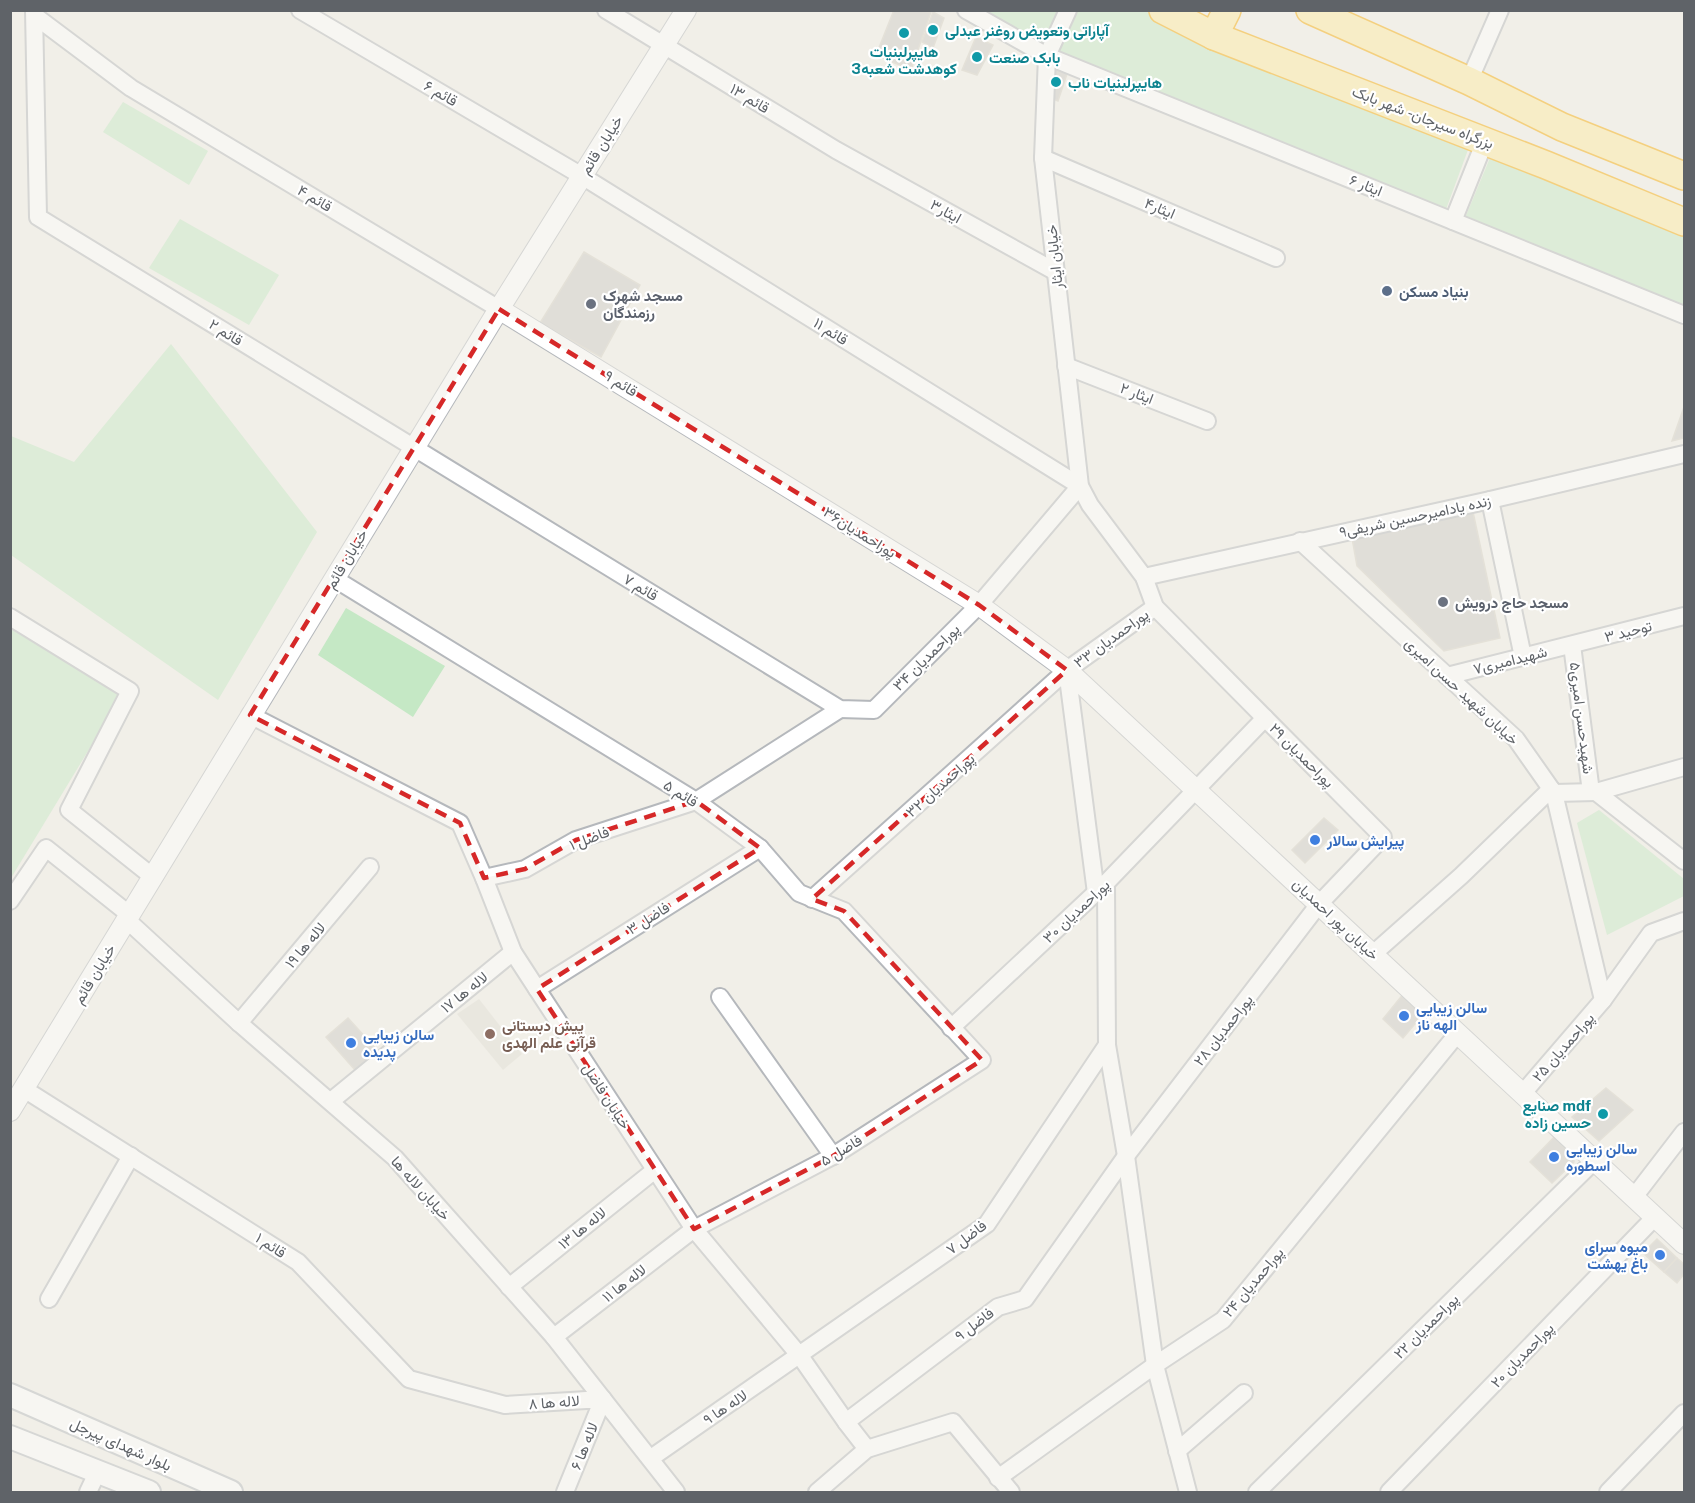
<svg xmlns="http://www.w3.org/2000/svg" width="1695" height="1503" font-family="'Public Sans',Vazirmatn,sans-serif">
	<rect width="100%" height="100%" fill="#f1efe8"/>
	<!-- education -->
	<path fill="#e1ded6" d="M479 999 522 1054 503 1070 457 1014Z"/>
	<!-- green -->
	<g fill="#c5e8c5">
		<path d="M978 11H1061L1044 48Z"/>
		<path d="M1077 11H1158L1469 147 1445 212 1059 52Z"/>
		<path d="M123 102 208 151 189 185 103 132Z"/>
		<path d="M1492 153 1684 231V308L1465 218Z"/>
		<path d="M180 219 279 275 249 325 149 268Z"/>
		<path d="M171 344 317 532 218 700 11 555V436L74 462Z"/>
		<path d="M346 608 445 666 413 717 318 655Z"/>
		<path d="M11 629 122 695 11 878Z"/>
		<path d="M1599 810 1684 879V896L1607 935 1577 823Z"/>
	</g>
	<!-- building -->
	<g fill="#cccac5" stroke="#d6d1c6" stroke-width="1.5">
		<path d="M894 10 931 12 911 70 876 55Z"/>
		<path d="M933 12 944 18 933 48 922 42Z"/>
		<path d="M976 37 993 45 977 75 962 70Z"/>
		<path d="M1050 60 1069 68 1058 101 1048 97Z"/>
		<path d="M584 252 640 285 601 357 540 323Z"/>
		<path d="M1684 407V438L1672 441Z"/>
		<path d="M1473 512 1500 638 1444 651 1357 566 1352 538Z"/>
		<path d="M1324 818 1338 830 1305 863 1292 850Z"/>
		<path d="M1404 993 1425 1012 1403 1038 1383 1019Z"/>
		<path d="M348 1018 377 1050 355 1070 326 1037Z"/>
		<path d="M1606 1088 1633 1110 1599 1141 1572 1117Z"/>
		<path d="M1557 1134 1573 1152 1574 1162 1552 1183 1530 1162Z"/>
		<path d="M1657 1239 1677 1258 1664 1272 1643 1253Z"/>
		<path d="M1677 1258 1684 1264V1274L1677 1283 1664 1272Z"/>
	</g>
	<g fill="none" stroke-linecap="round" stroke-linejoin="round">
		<defs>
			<g id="minor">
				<path d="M34 10 38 217 840 709 874 710 979 605 1080 486 582 176 300 10"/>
				<path d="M606 10 836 150 1056 272"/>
				<path d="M966 10 1047 56 1684 315"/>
				<path d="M35 16 131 88 499 309"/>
				<path d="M1469 81 1500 10"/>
				<path d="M1043 158 1276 258"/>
				<path d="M1453 221 1485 141"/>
				<path d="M1066 366 1207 421"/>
				<path d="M1490 500 1523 657"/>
				<path d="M1300 541 1516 739 1554 793 1596 792 1684 767"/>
				<path d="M1144 577 1490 500 1684 454"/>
				<path d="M335 579 696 801 760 848 799 893 844 911 982 1060 833 1156 694 1229 554 1337"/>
				<path d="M10 617 130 691 69 810 153 877"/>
				<path d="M1572 645 1591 792"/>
				<path d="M1067 670 1096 893"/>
				<path d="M1447 676 1684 616"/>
				<path d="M250 715 460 823 484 878 513 952 537 989 694 1229 800 1356 846 1422 867 1449"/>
				<path d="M1596 792 1684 861"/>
				<path d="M1554 793 1603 1000"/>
				<path d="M484 878 525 869 576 840 696 801 840 709"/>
				<path d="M1106 883 1107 1045 1126 1156 1155 1365 1188 1492"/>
				<path d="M812 899 1067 670 1155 607"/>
				<path d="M10 901 46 848 130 915"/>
				<path d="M127 920 239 1023 395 1158 554 1337 676 1492"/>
				<path d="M1373 954 1461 876 1551 789"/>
				<path d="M537 989 760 848"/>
				<path d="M720 997 833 1156"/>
				<path d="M239 1023 370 867"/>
				<path d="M951 1028 1106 883 1265 718"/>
				<path d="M24 1089 298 1262 409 1379 505 1405 603 1399 565 1492"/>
				<path d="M1523 1093 1603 1000 1651 933 1684 921"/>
				<path d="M331 1101 513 952"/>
				<path d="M1634 1197 1684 1132"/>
				<path d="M509 1287 655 1170"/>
				<path d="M49 1299 131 1156"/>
				<path d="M846 1422 998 1307 1025 1299 1126 1156 1319 904 1383 837 1155 607 1144 577 1090 505 1080 486 1043 158 1047 56 1068 10"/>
				<path d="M1177 1451 1244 1393"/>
				<path d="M651 1458 987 1224 1107 1045"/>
				<path d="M998 1478 1155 1365 1223 1320 1458 1033"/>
				<path d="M88 1492 98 1471"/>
				<path d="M817 1492 867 1449 953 1422 1011 1492"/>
				<path d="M1257 1492 1595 1160"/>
				<path d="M1389 1492 1655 1217"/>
				<path d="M1608 1492 1684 1413"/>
			</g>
			<g id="tertiary">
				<path d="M499 309 979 605 1067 670 1684 1244"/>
				<path d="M10 1111 499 309 686 10"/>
			</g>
			<g id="secondary">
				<path d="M10 1395 231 1492"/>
				<path d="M10 1437 149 1492"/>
			</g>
			<g id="trunk">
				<path d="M1163 10 1214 36 1546 165 1684 222"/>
				<path d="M1310 10 1469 81 1562 127 1684 176"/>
				<path d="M1214 36 1227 10"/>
			</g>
		</defs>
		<!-- minor casing -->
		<use href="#minor" stroke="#b5b8bc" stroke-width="20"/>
		<!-- tertiary casing -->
		<use href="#tertiary" stroke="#b5b8bc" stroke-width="22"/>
		<!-- secondary casing -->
		<use href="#secondary" stroke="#b6babf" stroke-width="26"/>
		<!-- trunk casing -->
		<use href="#trunk" stroke="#f9ab00" stroke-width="30"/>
		<!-- minor -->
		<use href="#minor" stroke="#fff" stroke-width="16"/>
		<!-- tertiary -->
		<use href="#tertiary" stroke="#fff" stroke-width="20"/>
		<!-- secondary -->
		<use href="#secondary" stroke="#fff" stroke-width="22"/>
		<!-- trunk -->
		<use href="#trunk" stroke="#feeaa1" stroke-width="27"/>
	</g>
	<!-- marked area -->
	<path d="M0 0H1695V1503H0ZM499 309 979 605 1067 670 812 899 844 911 982 1060 833 1156 694 1229 537 989 760 848 696 801 576 840 525 869 484 878 460 823 250 715Z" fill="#f1efe8" fill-opacity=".55" fill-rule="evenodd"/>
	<path fill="none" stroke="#d62828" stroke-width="4.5" stroke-dasharray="12 8" stroke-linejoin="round" d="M499 309 979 605 1067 670 812 899 844 911 982 1060 833 1156 694 1229 537 989 760 848 696 801 576 840 525 869 484 878 460 823 250 715Z"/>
	<!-- markers -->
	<g fill="#0f9aa8" stroke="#fff" stroke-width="2">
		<circle cx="933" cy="30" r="6"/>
		<circle cx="904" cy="33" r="6"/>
		<circle cx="977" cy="57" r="6"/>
		<circle cx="1056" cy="82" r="6"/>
		<circle cx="1603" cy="1114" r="6"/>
	</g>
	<circle fill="#5c6f8a" stroke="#fff" stroke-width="2" cx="1387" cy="291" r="6"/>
	<g fill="#6b7280" stroke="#fff" stroke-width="2">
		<circle cx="591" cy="304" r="6"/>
		<circle cx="1443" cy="602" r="6"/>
	</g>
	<g fill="#3f7fe0" stroke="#fff" stroke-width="2">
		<circle cx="1315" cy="840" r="6"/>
		<circle cx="1404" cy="1016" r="6"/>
		<circle cx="351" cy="1043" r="6"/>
		<circle cx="1554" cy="1157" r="6"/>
		<circle cx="1660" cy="1255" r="6"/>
	</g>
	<circle fill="#8d6e63" stroke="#fff" stroke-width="2" cx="490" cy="1034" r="6"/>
	<g text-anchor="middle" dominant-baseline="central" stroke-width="4.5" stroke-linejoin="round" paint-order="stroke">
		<!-- culture labels -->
		<g font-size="15" font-weight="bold" fill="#0d838f" stroke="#fff" text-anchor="start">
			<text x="945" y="30">آپاراتی وتعویض روغنر عبدلی</text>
			<text x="904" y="51" text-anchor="middle">هایپرلبنیات<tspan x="904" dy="17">کوهدشت شعبه3</tspan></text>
			<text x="989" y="57">بابک صنعت</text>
			<text x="1068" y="82">هایپرلبنیات ناب</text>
			<text x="1591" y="1105" text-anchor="end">صنایع mdf<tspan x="1591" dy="17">حسین زاده</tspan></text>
		</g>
		<!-- street labels -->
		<g font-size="15" fill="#5f6368" stroke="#fff">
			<text transform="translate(441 93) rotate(30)">قائم ۶</text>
			<text transform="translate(750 98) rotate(31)">قائم ۱۳</text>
			<text transform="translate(1423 117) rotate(21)">بزرگراه سیرجان - شهر بابک</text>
			<text transform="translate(601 145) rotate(-58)">خیابان قائم</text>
			<text transform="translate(1366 185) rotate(22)">ایثار ۶</text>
			<text transform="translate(315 198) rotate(31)">قائم ۴</text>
			<text transform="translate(1160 208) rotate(23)">ایثار۴</text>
			<text transform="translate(946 211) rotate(29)">ایثار۳</text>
			<text transform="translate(1054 257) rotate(-96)">خیابان ایثار</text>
			<text transform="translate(831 331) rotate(32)">قائم ۱۱</text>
			<text transform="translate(226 332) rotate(32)">قائم ۲</text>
			<text transform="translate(621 383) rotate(32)">قائم ۹</text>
			<text transform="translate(1137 393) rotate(21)">ایثار ۲</text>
			<text transform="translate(1415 516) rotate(-12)">زنده یادامیرحسین شریفی۹</text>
			<text transform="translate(860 532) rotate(32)">پوراحمدیان۳۶</text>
			<text transform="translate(346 559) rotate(-59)">خیابان قائم</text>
			<text transform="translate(641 587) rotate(31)">قائم ۷</text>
			<text transform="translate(1628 631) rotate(-14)">توحید ۳</text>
			<text transform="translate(1111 638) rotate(-36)">پوراحمدیان ۳۳</text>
			<text transform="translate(926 657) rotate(-45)">پوراحمدیان ۳۴</text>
			<text transform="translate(1510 660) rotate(-14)">شهیدامیری۷</text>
			<text transform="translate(1462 691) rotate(43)">خیابان شهید حسن امیری</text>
			<text transform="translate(1582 718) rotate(83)">شهیدحسن امیری۵</text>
			<text transform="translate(1302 755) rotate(45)">پوراحمدیان ۲۹</text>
			<text transform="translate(940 785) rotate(-42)">پوراحمدیان ۳۲</text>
			<text transform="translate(681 793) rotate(32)">قائم ۵</text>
			<text transform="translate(589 838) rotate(-21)">فاضل ۱</text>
			<text transform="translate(1076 911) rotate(-43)">پوراحمدیان ۳۰</text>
			<text transform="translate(648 918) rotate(-32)">فاضل ۳</text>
			<text transform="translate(1336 919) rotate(43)">خیابان پور احمدیان</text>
			<text transform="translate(305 945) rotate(-50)">لاله ها ۱۹</text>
			<text transform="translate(94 974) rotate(-59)">خیابان قائم</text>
			<text transform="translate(464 992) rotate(-39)">لاله ها ۱۷</text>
			<text transform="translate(1223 1030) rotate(-52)">پوراحمدیان ۲۸</text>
			<text transform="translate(1563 1047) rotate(-49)">پوراحمدیان ۲۵</text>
			<text transform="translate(607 1096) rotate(57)">خیابان فاضل</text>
			<text transform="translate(841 1150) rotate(-31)">فاضل ۵</text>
			<text transform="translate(421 1188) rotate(48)">خیابان لاله ها</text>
			<text transform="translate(582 1228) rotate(-39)">لاله ها ۱۳</text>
			<text transform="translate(966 1237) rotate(-37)">فاضل ۷</text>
			<text transform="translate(271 1245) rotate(33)">قائم ۱</text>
			<text transform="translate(1253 1282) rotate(-50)">پوراحمدیان ۲۴</text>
			<text transform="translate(624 1283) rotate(-38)">لاله ها ۱۱</text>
			<text transform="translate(974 1324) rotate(-37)">فاضل ۹</text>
			<text transform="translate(1426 1326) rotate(-45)">پوراحمدیان ۲۲</text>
			<text transform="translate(1522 1355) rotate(-46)">پوراحمدیان ۲۰</text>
			<text transform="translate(554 1402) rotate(-4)">لاله ها ۸</text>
			<text transform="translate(725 1407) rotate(-34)">لاله ها ۹</text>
			<text transform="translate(121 1444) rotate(24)">بلوار شهدای پیرجل</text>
			<text transform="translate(584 1446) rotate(-68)">لاله ها ۶</text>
		</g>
		<!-- service labels -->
		<g font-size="15" font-weight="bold" fill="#4e5e75" stroke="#fff" text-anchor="start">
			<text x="1399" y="291">بنیاد مسکن</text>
		</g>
		<!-- worship labels -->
		<g font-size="15" font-weight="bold" fill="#5b616d" stroke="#fff" text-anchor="start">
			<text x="603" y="295">مسجد شهرک<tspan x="603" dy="17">رزمندگان</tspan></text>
			<text x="1455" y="602">مسجد حاج درویش</text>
		</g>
		<!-- shop labels -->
		<g font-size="15" font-weight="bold" fill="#366cbe" stroke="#fff" text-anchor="start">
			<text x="1327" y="840">پیرایش سالار</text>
			<text x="1416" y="1007">سالن زیبایی<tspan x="1416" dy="17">الهه ناز</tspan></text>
			<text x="363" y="1034">سالن زیبایی<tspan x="363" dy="17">پدیده</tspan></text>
			<text x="1566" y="1148">سالن زیبایی<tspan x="1566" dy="17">اسطوره</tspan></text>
			<text x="1648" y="1246" text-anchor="end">میوه سرای<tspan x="1648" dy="17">باغ یهشت</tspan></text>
		</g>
		<!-- education labels -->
		<g font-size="15" font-weight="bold" fill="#785e54" stroke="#fff" text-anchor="start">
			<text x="502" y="1025">پیش دبستانی<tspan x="502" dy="17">قرآنی علم الهدی</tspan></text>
		</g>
	</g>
	<!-- border -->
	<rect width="1695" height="1503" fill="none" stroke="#5f6368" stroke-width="24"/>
</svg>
